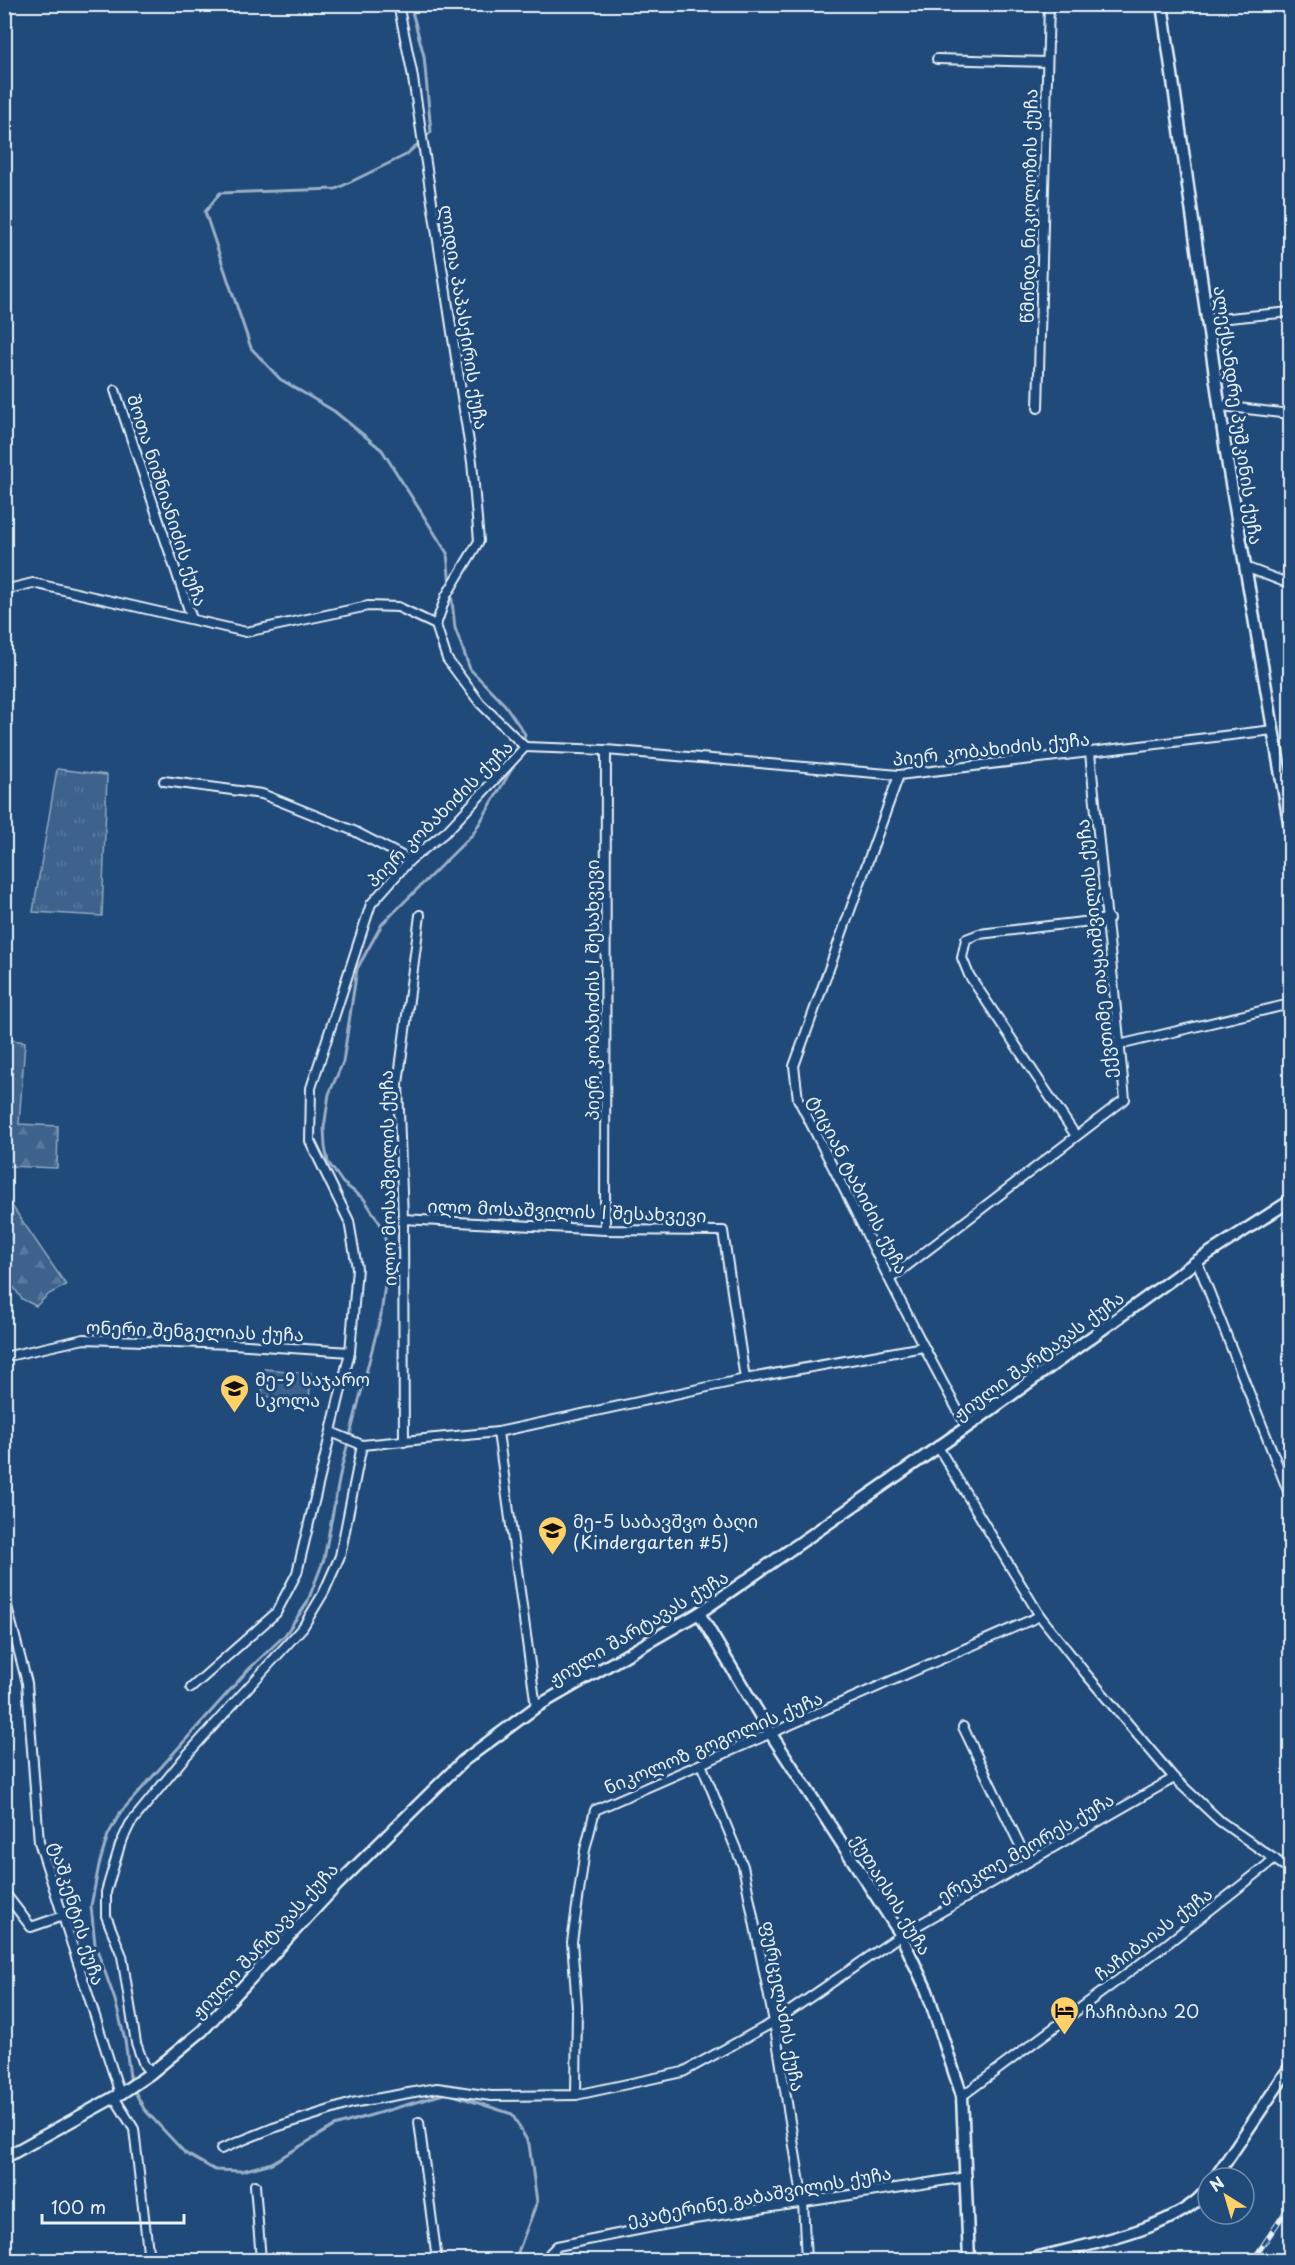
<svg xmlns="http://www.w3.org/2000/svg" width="1295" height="2265" font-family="'Playpen Sans','Noto Sans Georgian',sans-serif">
	<defs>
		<pattern id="grass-tufts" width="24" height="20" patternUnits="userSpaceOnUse" patternTransform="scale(1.5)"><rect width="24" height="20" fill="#3c628c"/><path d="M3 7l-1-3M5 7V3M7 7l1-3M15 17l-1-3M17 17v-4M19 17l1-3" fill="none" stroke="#58799d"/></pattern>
		<pattern id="forest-firs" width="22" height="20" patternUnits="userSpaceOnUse" patternTransform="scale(1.5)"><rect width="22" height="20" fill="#3c628c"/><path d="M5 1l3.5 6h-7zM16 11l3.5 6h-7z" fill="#58799d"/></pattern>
	</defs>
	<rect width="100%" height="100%" fill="#1f4a7a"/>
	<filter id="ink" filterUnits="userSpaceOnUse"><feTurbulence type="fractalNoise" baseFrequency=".0167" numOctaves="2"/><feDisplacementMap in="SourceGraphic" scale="12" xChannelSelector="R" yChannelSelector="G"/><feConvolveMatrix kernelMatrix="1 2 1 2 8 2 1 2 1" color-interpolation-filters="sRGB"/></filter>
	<g filter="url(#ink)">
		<!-- grass -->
		<path fill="url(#grass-tufts)" stroke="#92aac2" stroke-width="1.5" d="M57 769 107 775 102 916 33 912Z"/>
		<!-- forest -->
		<path fill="url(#forest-firs)" stroke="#92aac2" stroke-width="1.5" d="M5 1039 25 1042 19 1124 58 1126 57 1168 6 1166 8 1200 66 1285 49 1294 36 1306 22 1299 5 1275Z"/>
		<!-- park -->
		<path fill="#3c628c" stroke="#92aac2" stroke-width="1.5" d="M264 1369 311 1373 309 1400 262 1396Z"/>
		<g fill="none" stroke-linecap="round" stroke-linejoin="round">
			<!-- stream -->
			<g stroke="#9ab0c7" stroke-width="3">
				<path d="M410 4 424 56 431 132 406 155 336 189 220 193 205 212 251 348 280 379 334 411 382 450 447 553 450 586"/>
				<path d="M451 592 455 628 470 669 505 705 525 734 523 742"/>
				<path d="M515 2260 537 2202 529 2144 512 2114 447 2093 334 2126 272 2163 242 2171 215 2170 185 2153 144 2109 131 2084 125 2040 115 2000 95 1944 91 1906 99 1865 108 1835 120 1813 249 1669 285 1635 307 1603 324 1559 341 1470 381 1315 389 1253 381 1225 364 1199 343 1183 328 1162 325 1147 324 1128 329 1094 343 1062 357 969 382 924 473 834 516 762"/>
			</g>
			<defs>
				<g id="street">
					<path d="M398 4 412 72 472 462 479 541 446 596 436 625"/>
					<path d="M937 59 1047 62"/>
					<path d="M1209 320 1290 312"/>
					<path d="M115 390 192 619"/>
					<path d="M1221 406 1290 414"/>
					<path d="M1038 408 1049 4"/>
					<path d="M1245 567 1290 584"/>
					<path d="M4 590 33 583 246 632 368 606 398 607 436 625 447 659 480 703 525 747"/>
					<path d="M525 747 606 750 899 775 1273 730"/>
					<path d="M899 775 794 1066 798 1099C855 1208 907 1320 967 1427"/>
					<path d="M164 781 262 794 354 831 410 860"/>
					<path d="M1119 1045 1290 1004"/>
					<path d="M1076 1136 969 975 962 958 966 939 979 934 1109 919"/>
					<path d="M403 1219 605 1230 723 1231 745 1379"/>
					<path d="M605 1230 606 750"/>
					<path d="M1197 1261 1290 1496"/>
					<path d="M891 1278 1125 1099 1090 753"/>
					<path d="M4 1357 84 1339 232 1344 350 1352"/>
					<path d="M331 1432 362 1445 498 1432 745 1379 923 1347"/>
					<path d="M498 1432 536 1707"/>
					<path d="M404 1442 403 1219 398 1084 420 915"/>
					<path d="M938 1447 1040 1616 1086 1674 1174 1778 1220 1821 1290 1870"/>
					<path d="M4 1595 27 1683 39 1842 120 2094"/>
					<path d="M191 1688 276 1613 297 1573 350 1352 357 1268 349 1221 310 1141 311 1088 371 904 410 860 447 831 525 747"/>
					<path d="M963 1727 1028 1862"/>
					<path d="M701 1764 743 1866 774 2022 803 2202 806 2260"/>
					<path d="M4 1892 31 1927 63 1916"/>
					<path d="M151 2073 144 2065 136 2043 122 1956 106 1916V1892L120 1845 130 1824 185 1757 303 1627 324 1592 340 1556 362 1445"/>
					<path d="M576 2095 577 2006 572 1942 585 1850 595 1810 1040 1616"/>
					<path d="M962 2096 1168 1943 1275 1859"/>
					<path d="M114 2097 134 2129 149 2260"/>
					<path d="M419 2122 437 2260"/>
					<path d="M221 2149 273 2128 352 2103 437 2088 491 2096 576 2095 683 2072 774 2022 901 1935 1174 1778"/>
					<path d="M255 2185 261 2260"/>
					<path d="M548 2260 550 2253 557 2246 688 2220 967 2177"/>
				</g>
				<g id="secondary">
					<path d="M1162 4 1228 466 1290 828"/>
					<path d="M699 1613 771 1734 901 1935 927 1991 962 2096 969 2260"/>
					<path d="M4 2158 120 2094 151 2073 202 2031 336 1886 463 1761 536 1707 699 1613 967 1427 1197 1261 1290 1201"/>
					<path d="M1215 2178 1290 2067"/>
					<path d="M1027 2260C1076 2247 1180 2230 1208 2188"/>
				</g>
			</defs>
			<!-- street casing -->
			<use href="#street" stroke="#e8f1f8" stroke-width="12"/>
			<!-- secondary casing -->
			<use href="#secondary" stroke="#e8f1f8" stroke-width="15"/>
			<!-- street -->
			<use href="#street" stroke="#1f4a7a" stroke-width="8"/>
			<!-- secondary -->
			<use href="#secondary" stroke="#1f4a7a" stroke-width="10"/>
			<defs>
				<path id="rail" d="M1253 2260 1290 2205"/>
			</defs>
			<!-- rail casing -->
			<use href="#rail" stroke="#e8f1f8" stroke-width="5"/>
			<!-- rail -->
			<use href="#rail" stroke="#1f4a7a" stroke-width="3" stroke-dasharray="9" stroke-linecap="butt"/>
		</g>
	</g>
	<!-- icons -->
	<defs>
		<symbol id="school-pin" viewBox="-11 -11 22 30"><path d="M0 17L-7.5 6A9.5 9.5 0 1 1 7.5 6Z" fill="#ffd166" stroke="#1f4a7a"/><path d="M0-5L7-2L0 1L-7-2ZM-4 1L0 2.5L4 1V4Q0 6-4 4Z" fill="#111"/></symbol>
		<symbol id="hotel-pin" viewBox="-11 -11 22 30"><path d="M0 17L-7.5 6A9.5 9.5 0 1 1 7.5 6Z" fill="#ffd166" stroke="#1f4a7a"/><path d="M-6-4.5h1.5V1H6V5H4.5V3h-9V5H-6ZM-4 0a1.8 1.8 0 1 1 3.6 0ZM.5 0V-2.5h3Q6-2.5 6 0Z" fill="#111"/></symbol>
	</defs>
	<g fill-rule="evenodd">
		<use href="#school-pin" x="218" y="1372" width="33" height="45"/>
		<use href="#school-pin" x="536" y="1514" width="33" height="45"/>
		<use href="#hotel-pin" x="1048" y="1994" width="33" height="45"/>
	</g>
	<g text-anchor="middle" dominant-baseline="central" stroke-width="6" stroke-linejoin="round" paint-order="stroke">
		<!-- street labels -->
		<g font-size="18" fill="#e8f1f8" stroke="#1f4a7a">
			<text transform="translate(1028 206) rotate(-89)">წმინდა ნიკოლოზის ქუჩა</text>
			<text transform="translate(465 317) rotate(81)">ლიდია პაპასქირის ქუჩა</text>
			<text transform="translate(1239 415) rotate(82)">ალექსანდრე პუშკინის ქუჩა</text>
			<text transform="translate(168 500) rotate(72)">შოთა ნიშნიანიძის ქუჩა</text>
			<text transform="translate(991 748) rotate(-6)">პიერ კობახიძის ქუჩა</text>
			<text transform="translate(439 813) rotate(-45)">პიერ კობახიძის ქუჩა</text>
			<text transform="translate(1095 949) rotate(-96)">ექვთიმე თაყაიშვილის ქუჩა</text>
			<text transform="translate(591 990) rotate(-90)">პიერ კობახიძის I შესახვევი</text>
			<text transform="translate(387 1178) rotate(-91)">ილო მოსაშვილის ქუჩა</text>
			<text transform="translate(859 1184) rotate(63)">ტიციან ტაბიძის ქუჩა</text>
			<text transform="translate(567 1210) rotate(2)">ილო მოსაშვილის I შესახვევი</text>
			<text transform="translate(195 1330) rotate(2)">ონერი შენგელიას ქუჩა</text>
			<text transform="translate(1038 1355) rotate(-36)">ჟიული შარტავას ქუჩა</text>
			<text transform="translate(638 1627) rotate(-31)">ჟიული შარტავას ქუჩა</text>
			<text transform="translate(713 1742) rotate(-23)">ნიკოლოზ გოგოლის ქუჩა</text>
			<text transform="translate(1025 1847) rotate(-30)">ერეკლე მეორეს ქუჩა</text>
			<text transform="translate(892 1894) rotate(59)">ქუთაისის ქუჩა</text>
			<text transform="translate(78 1913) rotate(73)">ტაშკენტის ქუჩა</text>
			<text transform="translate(1153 1933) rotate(-37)">ჩაჩიბაიას ქუჩა</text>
			<text transform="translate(264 1940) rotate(-47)">ჟიული შარტავას ქუჩა</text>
			<text transform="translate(784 2006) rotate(80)">ფურცელაძის ქუჩა</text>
			<text transform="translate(759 2195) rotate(-10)">ეკატერინე გაბაშვილის ქუჩა</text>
		</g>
		<!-- poi labels -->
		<g font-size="18" fill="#e8f1f8" stroke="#1f4a7a" text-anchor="start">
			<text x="255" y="1378">მე-9 საჯარო<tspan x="255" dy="21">სკოლა</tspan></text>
			<text x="573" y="1520">მე-5 საბავშვო ბაღი<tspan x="573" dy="21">(Kindergarten #5)</tspan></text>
			<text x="1085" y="2010">ჩაჩიბაია 20</text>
		</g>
	</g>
	<!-- margin -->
	<rect width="1295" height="2265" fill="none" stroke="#1f4a7a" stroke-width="24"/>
	<rect x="12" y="12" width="1271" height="2241" fill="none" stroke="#e8f1f8" stroke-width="2" filter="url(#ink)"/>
	<!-- north arrow -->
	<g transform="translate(1226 2196) rotate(323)"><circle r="28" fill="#1f4a7a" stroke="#6f8dac" stroke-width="1.5"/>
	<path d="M0-4.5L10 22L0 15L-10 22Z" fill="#ffd166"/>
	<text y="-9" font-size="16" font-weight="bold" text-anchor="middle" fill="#e8f1f8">N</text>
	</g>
	<!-- scale -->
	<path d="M42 2214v9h142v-9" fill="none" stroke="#e8f1f8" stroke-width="3"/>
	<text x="51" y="2214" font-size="18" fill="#e8f1f8" stroke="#1f4a7a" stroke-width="4.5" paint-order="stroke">100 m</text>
</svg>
